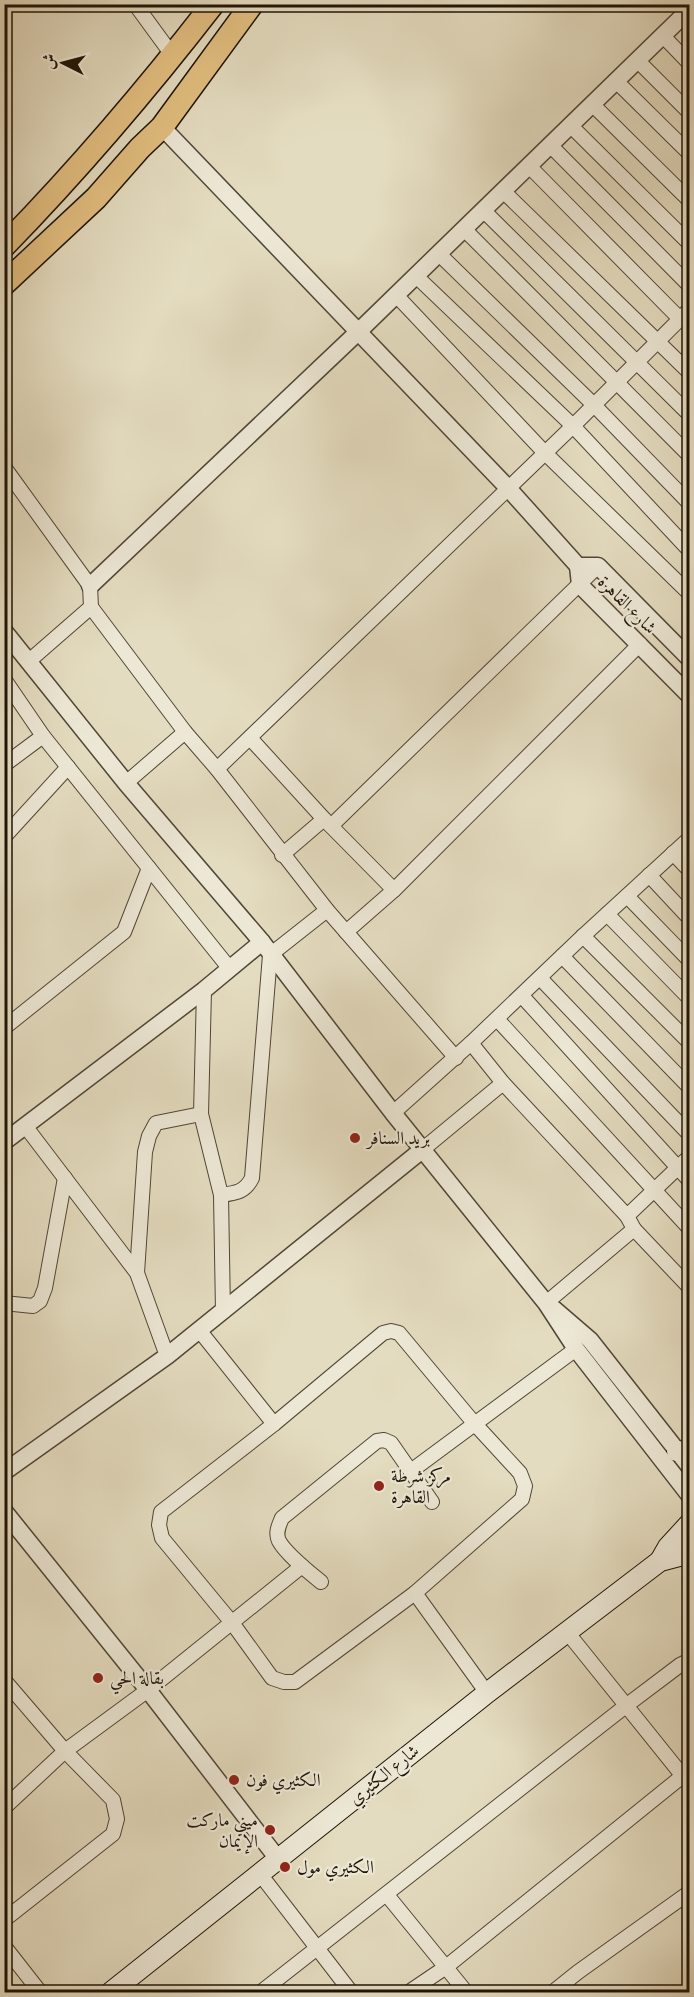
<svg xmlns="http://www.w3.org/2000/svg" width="694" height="1997" font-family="'IM FELL French Canon',Amiri,serif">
	<rect width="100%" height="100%" fill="#e4dcc0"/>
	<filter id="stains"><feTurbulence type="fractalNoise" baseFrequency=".00333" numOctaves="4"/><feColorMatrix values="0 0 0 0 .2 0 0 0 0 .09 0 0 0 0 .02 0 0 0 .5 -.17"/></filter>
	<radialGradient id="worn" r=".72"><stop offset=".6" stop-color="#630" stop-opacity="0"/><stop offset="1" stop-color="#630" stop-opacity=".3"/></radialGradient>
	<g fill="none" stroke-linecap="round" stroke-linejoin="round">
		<defs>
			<g id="minor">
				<path d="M135 4 173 56"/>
				<path d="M663 36 690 64"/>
				<path d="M637 60 690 113"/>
				<path d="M616 81 690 154"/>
				<path d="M592 104 690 201"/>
				<path d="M570 125 690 244"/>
				<path d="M550 145 690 286"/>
				<path d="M529 166 680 319"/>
				<path d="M503 191 690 373"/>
				<path d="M483 210 690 415"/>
				<path d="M464 229 690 456"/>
				<path d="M439 254 594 405 690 504"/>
				<path d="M416 276 573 426 690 551"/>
				<path d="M396 295 545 453 690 594"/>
				<path d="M4 467 90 586 91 607 185 732 217 769 327 910 456 1058"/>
				<path d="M29 661 91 607"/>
				<path d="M4 679 43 736 230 969"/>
				<path d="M250 738 324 819 394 890"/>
				<path d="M4 765 43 736"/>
				<path d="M217 769 573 426 690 309"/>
				<path d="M126 783 185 732"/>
				<path d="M331 826 598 566"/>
				<path d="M4 837 68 767"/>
				<path d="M673 853 690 871"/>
				<path d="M282 855 324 819"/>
				<path d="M649 875 690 919"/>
				<path d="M627 896 690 961"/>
				<path d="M607 914 690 999"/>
				<path d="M346 932 394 890 640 644"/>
				<path d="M583 936 690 1043"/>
				<path d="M562 956 690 1088"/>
				<path d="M540 978 690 1135"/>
				<path d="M204 990 201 1114 221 1195 223 1312"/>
				<path d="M522 996 690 1181"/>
				<path d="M497 1019 690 1229"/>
				<path d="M4 1028 124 932 149 868"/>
				<path d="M471 1043 503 1083 627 1216 634 1229 690 1288"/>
				<path d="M393 1113 471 1043 583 936 690 838"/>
				<path d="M26 1127 137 1273 167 1356"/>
				<path d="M422 1150 503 1083"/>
				<path d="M221 1195C236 1193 245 1192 252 1178L270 955 327 910"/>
				<path d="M627 1216 690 1156"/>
				<path d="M137 1273 145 1152 149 1136 156 1123 201 1114"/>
				<path d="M4 1303 33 1306 40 1301 45 1288 65 1178"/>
				<path d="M546 1303 634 1229"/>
				<path d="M199 1330 274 1424"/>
				<path d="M391 1331 399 1333 474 1423 520 1473 525 1486 522 1499 415 1593 295 1682H284L272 1678 233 1624 162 1538 159 1525 161 1512 274 1424 383 1333Z"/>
				<path d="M411 1471 576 1349"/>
				<path d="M321 1582C309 1572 286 1554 279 1541 275 1533 279 1525 282 1518L377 1441 384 1440 391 1443 432 1502"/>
				<path d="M415 1593 487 1693"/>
				<path d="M567 1632 690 1785"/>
				<path d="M4 1680 65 1751 113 1800 117 1819 113 1834 4 1920"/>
				<path d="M4 1808 65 1751 148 1690 302 1566"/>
				<path d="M260 1874 351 1992"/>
				<path d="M387 1895 466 1992"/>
				<path d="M4 1946 40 1992"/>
				<path d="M261 1992 627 1705 680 1665 690 1660"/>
				<path d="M409 1992 446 1967 690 1770"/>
				<path d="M553 1992 578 1972 690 1892"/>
			</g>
			<g id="tertiary">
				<path d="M162 127 508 488 578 566"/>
				<path d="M578 566 580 585 690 696"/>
				<path d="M578 566H598L690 659"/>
				<path d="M90 586 358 332 690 9"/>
				<path d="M4 631 126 783 262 942 393 1113 546 1303 576 1349 690 1496"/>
				<path d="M4 1142 204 990 262 942"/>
				<path d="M554 1309 590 1340 690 1467"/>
				<path d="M4 1472 167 1356 422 1150"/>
				<path d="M4 1511 148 1690 278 1859"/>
			</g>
			<g id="secondary">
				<path d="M677 1451 690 1453"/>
				<path d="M660 1561 668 1547 690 1523"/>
				<path d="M111 1992 487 1693 660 1561 679 1556 690 1549"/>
			</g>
			<g id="trunk">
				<path d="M4 246C79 169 148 88 213 4"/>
				<path d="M4 284 96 198 140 148 162 127 252 4"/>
			</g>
		</defs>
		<!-- minor casing -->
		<use href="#minor" stroke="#504636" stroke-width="16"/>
		<!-- tertiary casing -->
		<use href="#tertiary" stroke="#504636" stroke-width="19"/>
		<!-- secondary casing -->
		<use href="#secondary" stroke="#1e1408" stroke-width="22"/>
		<!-- trunk casing -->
		<use href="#trunk" stroke="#1e1408" stroke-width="25"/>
		<!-- minor -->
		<use href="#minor" stroke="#ede8d6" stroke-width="14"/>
		<!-- tertiary -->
		<use href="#tertiary" stroke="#ede8d6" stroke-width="16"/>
		<!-- secondary -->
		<use href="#secondary" stroke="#ede8d6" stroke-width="20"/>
		<!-- trunk -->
		<use href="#trunk" stroke="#e2be80" stroke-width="22"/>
	</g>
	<!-- markers -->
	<g fill="#8f2418" stroke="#ede8d6" stroke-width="2">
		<circle cx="355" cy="1138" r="6"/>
		<circle cx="379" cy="1486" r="6"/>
		<circle cx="98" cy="1678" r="6"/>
		<circle cx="234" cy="1780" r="6"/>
		<circle cx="270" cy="1830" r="6"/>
		<circle cx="285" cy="1867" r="6"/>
	</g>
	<g text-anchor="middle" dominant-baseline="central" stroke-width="4.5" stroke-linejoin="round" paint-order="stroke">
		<!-- street labels -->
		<g font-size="18" fill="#1e1408" stroke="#ede8d6">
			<text transform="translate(627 605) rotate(45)">شارع القاهرة</text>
			<text transform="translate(384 1775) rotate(-39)">شارع الكثيري</text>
		</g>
		<!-- poi labels -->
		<g font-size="18" fill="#1e1408" stroke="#ede8d6" text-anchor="start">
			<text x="367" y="1138">بريد السنافر</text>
			<text x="391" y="1476">مركز شرطة<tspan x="391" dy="21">القاهرة</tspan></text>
			<text x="110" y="1678">بقالة الحي</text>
			<text x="246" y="1780">الكثيري فون</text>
			<text x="258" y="1820" text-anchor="end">ميني ماركت<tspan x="258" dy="21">الإيمان</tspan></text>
			<text x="297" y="1867">الكثيري مول</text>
		</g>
	</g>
	<!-- margin -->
	<rect width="694" height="1997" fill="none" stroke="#e4dcc0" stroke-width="24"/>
	<rect x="6" y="6" width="682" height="1985" fill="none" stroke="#1e1408" stroke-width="3"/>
	<rect x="12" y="12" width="670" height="1973" fill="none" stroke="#1e1408" stroke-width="1.5"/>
	<!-- north arrow -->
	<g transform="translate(63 63) rotate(276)" stroke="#ede8d6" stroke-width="4.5" paint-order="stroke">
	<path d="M0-4.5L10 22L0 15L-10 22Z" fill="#1e1408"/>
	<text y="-9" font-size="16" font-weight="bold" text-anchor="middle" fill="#1e1408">ش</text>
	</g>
	<rect width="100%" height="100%" filter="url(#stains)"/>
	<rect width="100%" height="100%" fill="url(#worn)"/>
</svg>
